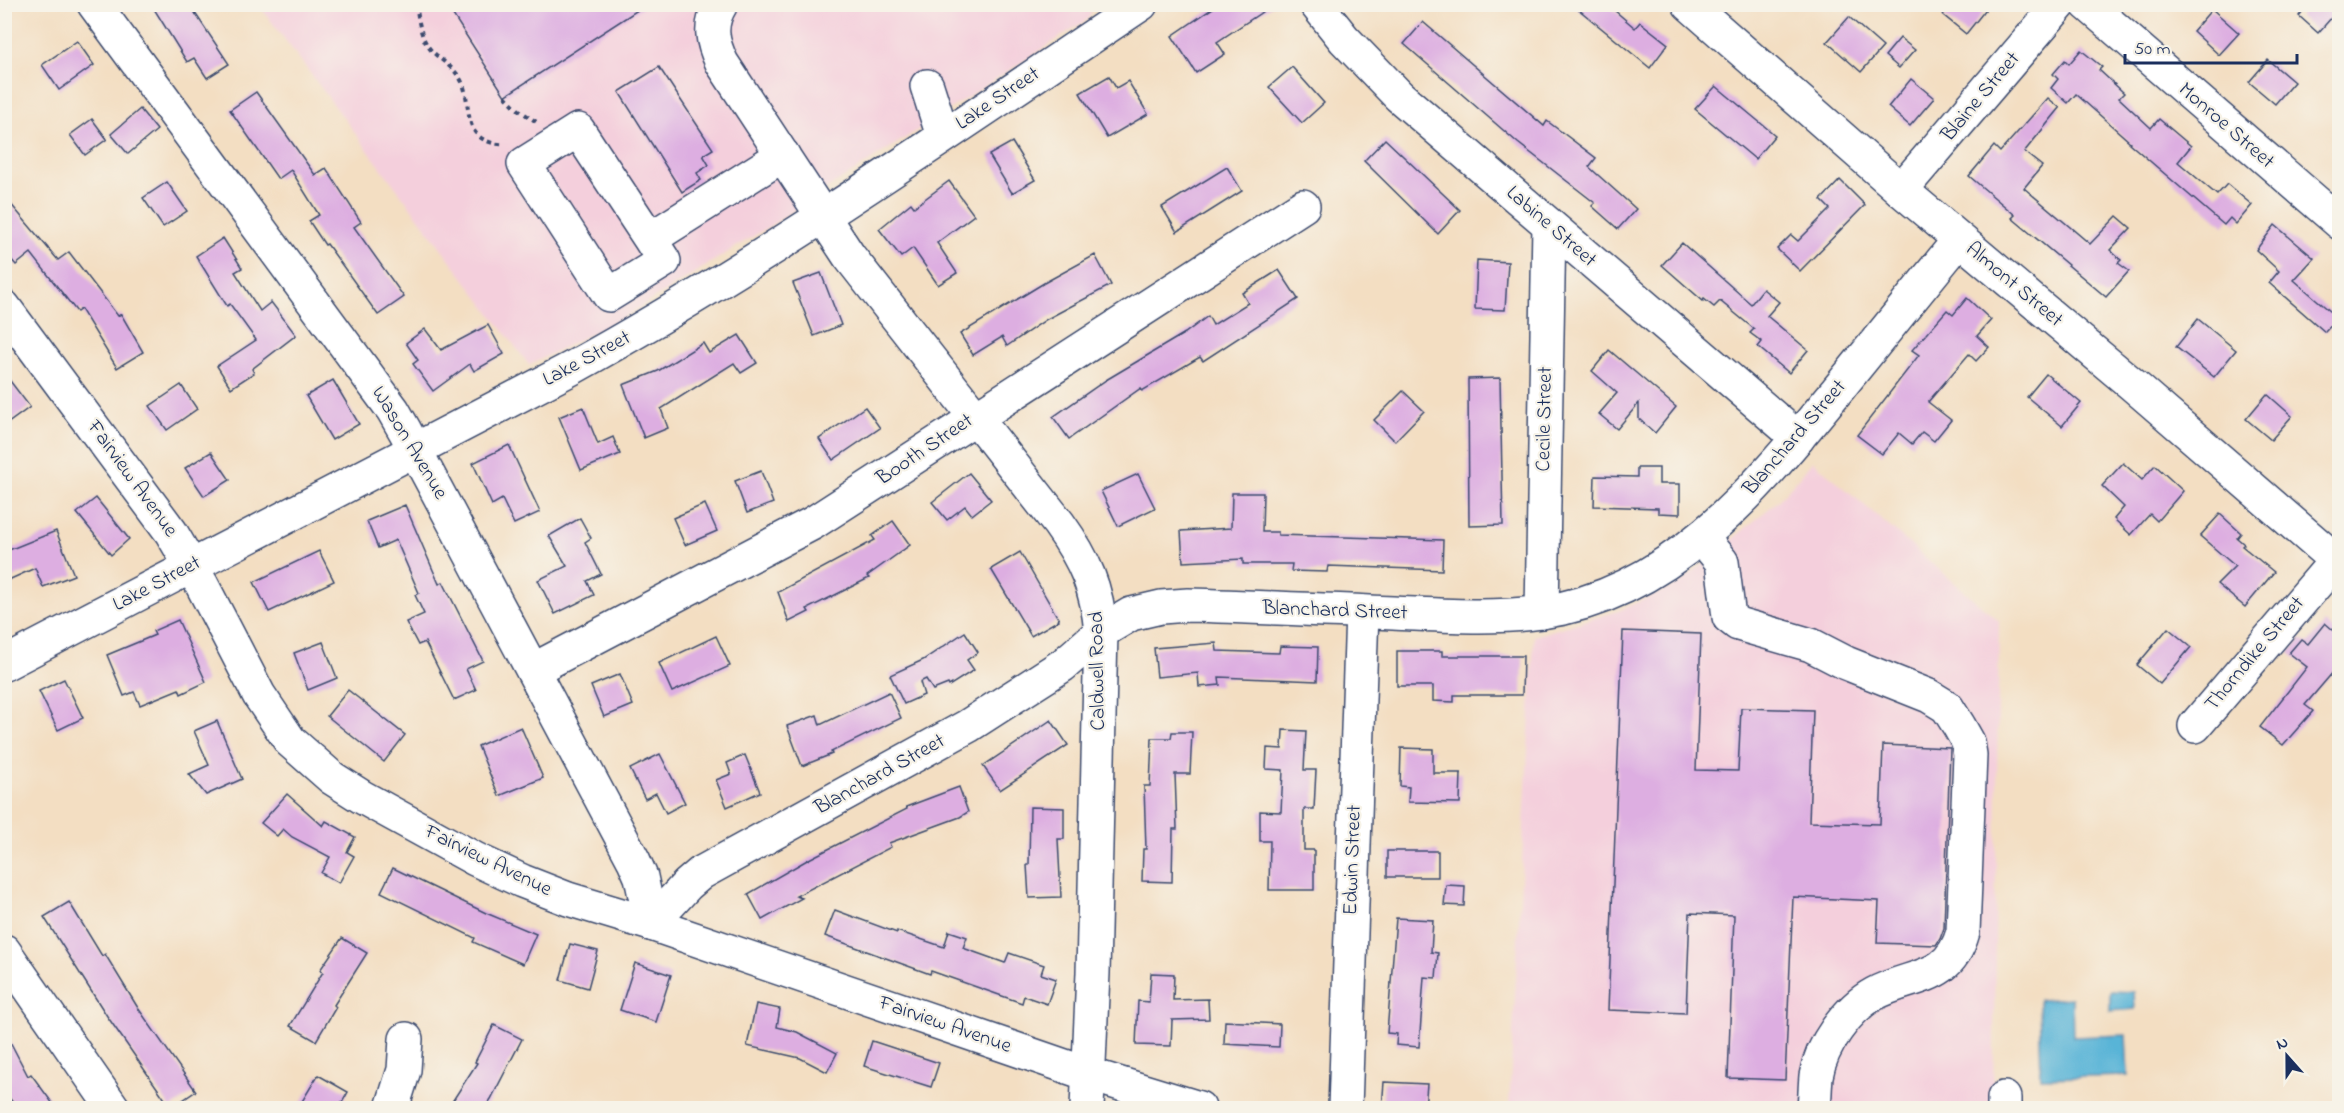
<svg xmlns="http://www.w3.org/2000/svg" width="2344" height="1113" font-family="'Indie Flower',sans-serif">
	<rect width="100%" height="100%" fill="#f7f3e8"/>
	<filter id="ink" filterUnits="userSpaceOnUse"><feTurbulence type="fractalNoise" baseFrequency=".0167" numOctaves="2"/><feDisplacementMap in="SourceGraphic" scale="12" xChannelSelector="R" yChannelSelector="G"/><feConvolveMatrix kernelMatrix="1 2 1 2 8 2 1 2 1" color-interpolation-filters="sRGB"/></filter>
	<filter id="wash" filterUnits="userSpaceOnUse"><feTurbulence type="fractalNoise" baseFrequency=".008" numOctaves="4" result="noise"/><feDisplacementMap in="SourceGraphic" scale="24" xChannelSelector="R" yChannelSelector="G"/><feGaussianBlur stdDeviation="1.35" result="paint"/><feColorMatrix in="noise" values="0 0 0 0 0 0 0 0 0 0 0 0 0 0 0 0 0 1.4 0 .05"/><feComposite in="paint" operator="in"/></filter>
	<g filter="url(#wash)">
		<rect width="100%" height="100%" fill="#f3dec2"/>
		<!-- built -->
		<g fill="#f4cfdc">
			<path d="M259 5H1095L1088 19 773 224 624 317 529 365Z"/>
			<path d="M1813 461 1999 621 1993 1108H1509L1534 636 1618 611 1679 584 1778 501Z"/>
		</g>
		<!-- water -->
		<g fill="#59b4d7" stroke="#3a729a" stroke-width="1.5">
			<path d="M2110 991 2134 992 2135 1009 2110 1011Z"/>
			<path d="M2072 998 2073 1037 2126 1035 2128 1076 2041 1078 2039 1000Z"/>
		</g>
		<g id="blocks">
			<!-- building -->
			<g fill="#ddaee1">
				<path d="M151 4H189L229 64 207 78 194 58 187 62Z"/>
				<path d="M446 4H647L505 96Z"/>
				<path d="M1219 4H1274L1217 42 1225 54 1196 73 1172 36Z"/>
				<path d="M1572 4H1607L1635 28 1640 22 1668 44 1650 68Z"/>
				<path d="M1951 4H1990L1966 34 1943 15Z"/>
				<path d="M2308 4H2340V8L2318 33 2299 16Z"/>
				<path d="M2212 9 2239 33 2219 55 2193 31Z"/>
				<path d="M1849 17 1883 47 1861 72 1827 42Z"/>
				<path d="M1423 22 1544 126 1547 121 1596 158 1589 167 1636 209 1618 229 1592 206 1595 203 1518 143 1404 44Z"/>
				<path d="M1900 38 1915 50 1899 68 1885 56Z"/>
				<path d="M77 41 94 65 59 90 42 65Z"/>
				<path d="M2081 50 2102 67 2099 70 2124 93 2119 98 2151 128 2159 119 2191 146 2178 162 2217 195 2227 184 2252 205 2236 224 2230 218 2224 225 2129 143 2130 142 2076 94 2068 103 2051 88 2058 79 2053 74 2065 60 2069 64Z"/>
				<path d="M2268 60 2294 82 2275 104 2249 82Z"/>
				<path d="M659 67 713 149 703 155 709 165 697 173 701 180 682 192 619 92Z"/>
				<path d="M1292 67 1324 103 1302 123 1269 87Z"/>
				<path d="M1109 76 1116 88 1128 81 1148 114 1107 138 1080 93Z"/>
				<path d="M1911 79 1934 98 1910 126 1888 107Z"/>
				<path d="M1716 86 1775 135 1755 159 1695 109Z"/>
				<path d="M256 92 315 175 326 168 361 222 354 227 404 297 378 315 327 244 325 245 309 221 319 215 291 170 278 179 230 110Z"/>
				<path d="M2048 98 2060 108 2024 152 2042 166 2024 188 2090 244 2117 216 2131 228 2110 250 2121 260 2118 263 2129 271 2106 297 2012 218 2015 215 1969 176 1994 146 2000 152Z"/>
				<path d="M140 109 157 130 128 154 111 134Z"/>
				<path d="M92 119 107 139 85 155 70 135Z"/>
				<path d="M1385 139 1460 210 1438 234 1364 161Z"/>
				<path d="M1012 142 1035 180 1012 193 989 155Z"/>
				<path d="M1227 167 1242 191 1177 232 1162 207Z"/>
				<path d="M1840 180 1865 205 1800 271 1777 249 1791 235 1798 241 1830 209 1821 200Z"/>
				<path d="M949 181 974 215 937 243 957 273 938 285 913 248 901 257 879 229 911 203 914 207Z"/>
				<path d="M167 182 187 211 163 227 143 198Z"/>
				<path d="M4 196 58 260 69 252 118 316 121 314 143 352 117 368 81 309 77 312 31 253 16 265 4 251Z"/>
				<path d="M2275 225 2314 258 2294 280 2338 318 2325 332 2269 283 2279 271 2256 250Z"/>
				<path d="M223 238 242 268 235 272 260 311 271 302 296 335 252 369 254 373 231 388 217 366 256 340 230 304 227 306 196 256Z"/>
				<path d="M1682 243 1751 304 1763 289 1779 302 1767 316 1808 350 1789 373 1758 347 1762 342 1750 333 1754 329 1720 301 1714 307 1704 299 1703 301 1662 265Z"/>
				<path d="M1095 255 1111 285 1047 319 1007 346 1002 337 973 355 960 334 1044 283Z"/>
				<path d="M1477 260 1508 262 1505 310 1475 309Z"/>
				<path d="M1279 270 1298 299 1203 361 1200 357 1142 391 1141 388 1069 439 1053 417 1106 380 1185 333 1208 316 1213 325 1248 303 1242 293Z"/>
				<path d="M821 273 841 325 814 336 793 283Z"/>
				<path d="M1967 298 1991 320 1977 336 1989 347 1976 361 1969 354 1928 402 1951 420 1934 441 1922 432 1912 444 1899 433 1882 454 1857 435 1919 355 1912 350 1947 310 1953 315Z"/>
				<path d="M2198 319 2236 350 2214 377 2176 347Z"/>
				<path d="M488 325 504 354 474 371 470 364 433 391 413 364 418 360 406 343 425 329 441 350Z"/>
				<path d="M739 335 757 363 741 373 734 363 661 409 668 428 644 438 623 385 658 371 703 343 709 353Z"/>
				<path d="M1609 350 1676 407 1655 433 1639 419V403L1617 429 1599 414 1617 393 1592 371Z"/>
				<path d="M4 373 30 407 4 426Z"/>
				<path d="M2046 374 2081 403 2062 426 2027 397Z"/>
				<path d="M1500 378 1503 525 1469 526 1468 379Z"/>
				<path d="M333 380 359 424 332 440 306 396Z"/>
				<path d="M181 385 197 409 167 430 150 406Z"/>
				<path d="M1403 391 1424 411 1395 441 1374 420Z"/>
				<path d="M2267 394 2292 416 2271 440 2246 419Z"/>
				<path d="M583 407 598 444 613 437 620 454 581 470 559 417Z"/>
				<path d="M865 407 880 428 833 460 819 439Z"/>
				<path d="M509 445 540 512 514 524 502 499 492 505 473 463Z"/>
				<path d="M211 452 230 480 204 496 185 468Z"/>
				<path d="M2123 463 2142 480 2155 465 2183 491 2157 521 2150 514 2131 535 2114 519 2124 507 2102 486Z"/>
				<path d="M1637 468H1659V484H1680V514L1658 513V508L1594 506 1595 476 1637 477Z"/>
				<path d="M761 471 773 503 747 513 735 481Z"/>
				<path d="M969 473 991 500 972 515 965 506 947 520 932 502Z"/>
				<path d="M1138 474 1155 508 1118 526 1101 491Z"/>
				<path d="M1232 493H1263L1262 532H1278V535L1443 540 1442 570 1328 566 1327 572 1291 571 1292 564H1243V559L1183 562 1181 531 1231 528Z"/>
				<path d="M96 498 129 539 111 555 77 513Z"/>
				<path d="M705 504 717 531 685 545 673 518Z"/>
				<path d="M405 505 439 584 443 582 483 661 466 669 476 690 454 700 425 642 418 645 406 622 424 614 415 595 419 593 396 540 378 548 367 521Z"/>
				<path d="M2220 514 2241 533 2237 538 2244 544 2242 546 2274 572 2245 607 2217 584 2235 566 2200 536Z"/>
				<path d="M580 518 591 538 585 542 601 574 587 581 594 595 555 614 538 580 567 566 549 536Z"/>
				<path d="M893 521 910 545 867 576 869 578 807 609 809 612 789 622 778 592 875 540 872 536Z"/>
				<path d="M56 531 74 575 43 587 35 568 4 582V552Z"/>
				<path d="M319 551 334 581 269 612 254 582Z"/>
				<path d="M1020 552 1059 620 1031 636 991 569Z"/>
				<path d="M178 620 206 682 181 694 179 689 140 705 134 692 124 696 107 655 155 635 153 631Z"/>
				<path d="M2325 623 2340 636V664L2305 705 2313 711 2283 745 2260 727 2307 667 2289 653 2301 639 2308 644Z"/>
				<path d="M2168 628 2191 647 2160 684 2137 665Z"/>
				<path d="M1623 631 1701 634 1696 770 1738 771 1741 708 1813 710 1809 822 1880 824 1883 745 1950 748 1944 928 1940 939 1936 945 1877 943 1879 901 1793 897 1785 1080 1728 1078 1734 915 1690 913 1686 1013 1608 1010Z"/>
				<path d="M965 632 978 652 967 660 974 670 949 686 948 684 933 690 926 679 920 682 924 695 904 704 890 675 923 660Z"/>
				<path d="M716 636 730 666 672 692 659 663Z"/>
				<path d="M323 642 337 678 308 690 294 653Z"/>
				<path d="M1216 643 1217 651 1279 653 1280 646 1318 647 1317 681 1219 677 1220 685 1199 687 1198 673 1157 677 1154 648Z"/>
				<path d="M1397 651H1442V656H1523L1522 695H1454V702L1433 701V686H1397Z"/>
				<path d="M620 674 633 705 604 717 591 686Z"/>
				<path d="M64 679 83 718 58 730 39 691Z"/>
				<path d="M348 690 405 735 384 762 327 716Z"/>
				<path d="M889 692 901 718 831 752 832 754 802 766 787 726 817 715 820 725Z"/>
				<path d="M1051 720 1068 745 1000 790 983 766Z"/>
				<path d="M217 721 242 779 206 795 189 774 209 765 194 731Z"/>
				<path d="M521 727 543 778 499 796 478 746Z"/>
				<path d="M1283 730 1306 731 1304 770H1316L1314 809H1304V850H1314V890H1269L1270 841H1260V811L1281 812 1283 770 1266 769 1267 748 1282 749Z"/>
				<path d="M1172 732H1192L1190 774H1175L1177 829H1173L1172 882 1142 881 1143 849H1146L1144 786H1150L1152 738H1171Z"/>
				<path d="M1401 748 1433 749V773H1461L1460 803 1408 802 1409 787 1400 786Z"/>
				<path d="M660 754 685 803 666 813 656 793 645 799 630 769Z"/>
				<path d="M745 755 760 792 727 807 716 780 731 774 727 763Z"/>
				<path d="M959 787 968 812 960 817 889 843 891 847 796 896 802 898 762 920 748 894 809 859 907 809 906 807Z"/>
				<path d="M287 794 323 826 326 821 355 837 347 852 354 856 339 883 321 873 330 857 292 837 283 829 277 836 261 823Z"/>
				<path d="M1030 807 1064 808V839H1058L1061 897 1029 898 1027 865H1029Z"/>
				<rect x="1387" y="851" width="51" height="26"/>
				<path d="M393 868 486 913 536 934 523 964 473 942 475 938 381 892Z"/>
				<path d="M1446 885 1465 886 1464 906 1444 905Z"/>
				<path d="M69 902 102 956 105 954 138 1008 196 1091 171 1108 107 1016 44 917Z"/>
				<path d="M835 910 897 933V931L944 947 949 931 967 937 963 948 1005 963 1009 953 1044 965 1041 974 1056 979 1047 1004 1024 996 1022 1003 931 971 930 974 825 936Z"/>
				<path d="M1396 918 1433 920 1431 952 1438 953 1436 978 1424 977 1419 1047 1396 1045 1397 1034 1387 1033Z"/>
				<path d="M342 938 367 953 334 1005 336 1007 316 1041 290 1026 323 972 320 970Z"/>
				<path d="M570 944 598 951 588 988 560 980Z"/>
				<path d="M635 963 671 975 656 1022 620 1010Z"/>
				<path d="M1151 973 1174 974 1173 1000 1208 999 1209 1019 1172 1020 1171 1046 1136 1045 1138 1001 1149 1002Z"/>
				<path d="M756 1004 780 1009 777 1027 797 1032 837 1053 827 1072 800 1058 747 1046Z"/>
				<path d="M1225 1021 1280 1024 1279 1047 1224 1044Z"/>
				<path d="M494 1025 522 1039 491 1099 485 1108H448L477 1063 475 1062Z"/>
				<path d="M4 1030 28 1076 31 1074 56 1108H17L4 1091Z"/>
				<path d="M872 1041 939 1063 931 1087 864 1066Z"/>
				<path d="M318 1075 348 1092 339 1108H298Z"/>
				<path d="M1384 1082 1427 1084 1425 1108H1382Z"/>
			</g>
		</g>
	</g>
	<g filter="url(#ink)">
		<use href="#blocks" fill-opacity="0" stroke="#3b496d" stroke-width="1.5"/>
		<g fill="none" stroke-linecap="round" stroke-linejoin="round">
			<defs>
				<g id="minor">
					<path d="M94 4 393 410 405 431 634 861 641 877 651 924"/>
					<path d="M721 4C708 25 712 42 722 63L849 256 1059 524C1085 560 1097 588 1101 632L1093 973 1087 1108"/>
					<path d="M1316 4 1344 39 1399 96 1798 438"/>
					<path d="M1689 4 1901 190 2133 385 2340 564"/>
					<path d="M2087 4 2340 223"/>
					<path d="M927 86 943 136"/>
					<path d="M1901 190 2060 4"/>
					<path d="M650 239 664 261 609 295 524 164 578 130 650 239 783 155"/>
					<path d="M4 307 171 532 202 585 259 695 290 741 332 778 362 797 475 859 522 881 568 899 651 924 1088 1074 1199 1108"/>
					<path d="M1702 538 1722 562 1729 617 1738 624 1811 645 1846 663 1929 696 1947 707 1959 726 1968 742 1970 755 1963 932C1949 982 1913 973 1874 994 1847 1009 1821 1046 1816 1076 1815 1087 1815 1098 1814 1108"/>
					<path d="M1542 612 1549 225"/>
					<path d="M4 664 572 368C769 259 954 129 1141 4"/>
					<path d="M533 670 813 523 1303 206"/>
					<path d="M2195 726 2340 556"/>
					<path d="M651 924 687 885 701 873 968 726 1063 665 1101 632 1131 614 1161 607 1188 605C1256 607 1325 610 1393 613 1442 615 1493 619 1542 612 1673 594 1760 484 1839 388 1879 338 1919 289 1959 240"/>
					<path d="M4 951 113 1108"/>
					<path d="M2004 1098V1108"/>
					<path d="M392 1108 404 1070 406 1039"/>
					<path d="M1345 1108 1362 612"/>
				</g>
			</defs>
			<!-- minor casing -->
			<use href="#minor" stroke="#3b496d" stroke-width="36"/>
			<!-- path -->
			<g stroke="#3b496d" stroke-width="4" stroke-dasharray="4.5 4.5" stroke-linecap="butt">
				<path d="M416 4C419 21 420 40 433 52 443 62 456 69 462 82 469 97 466 119 475 132 481 141 495 145 505 144"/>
				<path d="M505 96 519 110 538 123"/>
			</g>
			<!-- minor -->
			<use href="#minor" stroke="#fff" stroke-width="33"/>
		</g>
	</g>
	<g text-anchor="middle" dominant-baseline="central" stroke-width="4.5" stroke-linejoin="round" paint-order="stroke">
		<!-- street labels -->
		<g font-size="21" fill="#1b2f5e" stroke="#f7f3e8">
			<text transform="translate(1981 97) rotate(-50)">Blaine Street</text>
			<text transform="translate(998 99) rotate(-34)">Lake Street</text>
			<text transform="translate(2226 126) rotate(41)">Monroe Street</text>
			<text transform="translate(1551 227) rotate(41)">Labine Street</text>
			<text transform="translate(2014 285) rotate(40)">Almont Street</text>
			<text transform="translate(587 359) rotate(-28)">Lake Street</text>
			<text transform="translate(1545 419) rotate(-89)">Cecile Street</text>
			<text transform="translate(1795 438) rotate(-49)">Blanchard Street</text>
			<text transform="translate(409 443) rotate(59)">Wason Avenue</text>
			<text transform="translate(925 450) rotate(-34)">Booth Street</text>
			<text transform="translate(132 479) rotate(54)">Fairview Avenue</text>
			<text transform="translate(157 584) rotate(-28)">Lake Street</text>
			<text transform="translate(1335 611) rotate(2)">Blanchard Street</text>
			<text transform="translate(2255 654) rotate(-50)">Thorndike Street</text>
			<text transform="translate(1098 671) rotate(-91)">Caldwell Road</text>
			<text transform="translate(880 775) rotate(-29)">Blanchard Street</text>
			<text transform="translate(1353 860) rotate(-88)">Edwin Street</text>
			<text transform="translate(488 861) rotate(26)">Fairview Avenue</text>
			<text transform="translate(945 1025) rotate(19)">Fairview Avenue</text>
		</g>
	</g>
	<!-- margin -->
	<rect width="2344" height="1113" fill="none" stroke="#f7f3e8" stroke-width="24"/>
	<!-- north arrow -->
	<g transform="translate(2287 1056) rotate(339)" stroke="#f7f3e8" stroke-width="4.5" paint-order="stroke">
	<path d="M0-4.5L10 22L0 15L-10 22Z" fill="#1b2f5e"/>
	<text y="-9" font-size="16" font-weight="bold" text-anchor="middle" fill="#1b2f5e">N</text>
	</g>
	<!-- scale -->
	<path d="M2125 54v9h172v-9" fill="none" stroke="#1b2f5e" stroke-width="3"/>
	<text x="2134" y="54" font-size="18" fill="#1b2f5e" stroke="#f7f3e8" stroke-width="4.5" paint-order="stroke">50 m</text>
</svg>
